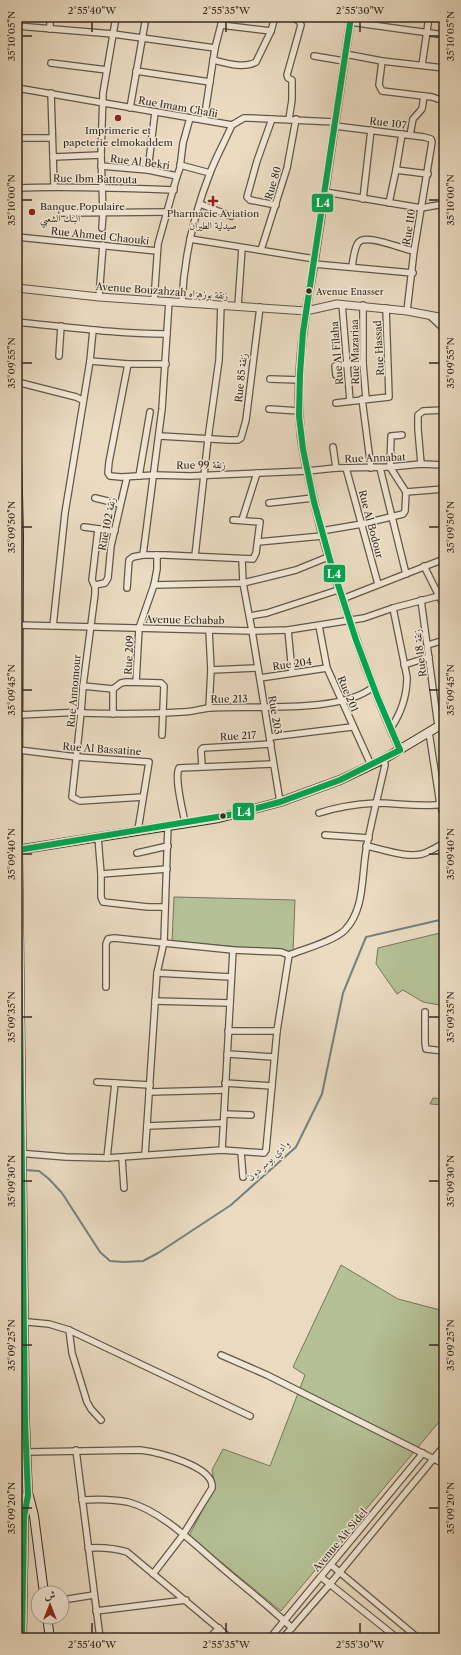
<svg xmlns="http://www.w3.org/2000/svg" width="461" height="1655" font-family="'Libre Caslon Text',Amiri,serif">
	<rect width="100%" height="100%" fill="#e9dac0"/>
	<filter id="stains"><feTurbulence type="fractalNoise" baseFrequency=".005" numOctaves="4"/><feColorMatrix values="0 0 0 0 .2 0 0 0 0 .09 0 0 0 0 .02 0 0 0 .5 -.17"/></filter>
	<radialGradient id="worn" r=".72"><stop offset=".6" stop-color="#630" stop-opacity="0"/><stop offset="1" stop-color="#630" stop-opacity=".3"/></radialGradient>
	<!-- grass -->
	<g fill="#b4c095" stroke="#74765a">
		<path d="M174 897 295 900 293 952 172 941Z"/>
		<path d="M444 932V1006L423 1002 403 990 397 994 376 964 378 948Z"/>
		<path d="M433 1098 444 1099V1105L430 1104Z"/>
		<path d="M341 1265 398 1299 444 1311V1416L281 1611 189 1536 215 1486 212 1470 223 1449 270 1466 305 1375 293 1367Z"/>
	</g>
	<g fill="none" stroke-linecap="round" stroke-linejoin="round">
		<!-- stream -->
		<path stroke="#73807e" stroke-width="2" d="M24 1170 39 1171 49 1179 62 1193 100 1252 110 1261 123 1262 143 1261 158 1253 231 1205 296 1147 322 1094 343 993 366 937 444 919"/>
		<defs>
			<g id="minor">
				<path d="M50 17V29"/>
				<path d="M350 22 444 35"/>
				<path d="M221 25 271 31"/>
				<path d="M17 26 113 34 215 48"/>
				<path d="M345 54 382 61 444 68"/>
				<path d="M314 56 344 61"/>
				<path d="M213 60C225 63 244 69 256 62L271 31 275 17"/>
				<path d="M382 61 379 85 382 91 432 97 444 101"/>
				<path d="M51 63 107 70"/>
				<path d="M422 65 429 17"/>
				<path d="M136 71 210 82"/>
				<path d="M17 88 232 125 244 118H249L335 122"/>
				<path d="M51 93 54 186"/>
				<path d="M130 108 146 17"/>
				<path d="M272 119 257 161 247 197 250 200 276 205"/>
				<path d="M289 119 292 100V80L288 78 287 75 301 25 299 21 291 17"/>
				<path d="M204 120 215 48 223 17"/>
				<path d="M335 126 424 137 431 139 432 142 414 251 407 311"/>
				<path d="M410 135 413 119 422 109 424 96"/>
				<path d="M17 138H52"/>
				<path d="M53 157 101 155"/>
				<path d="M180 165 210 173"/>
				<path d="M101 166 148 170 177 176"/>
				<path d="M148 170 155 112"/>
				<path d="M396 170 428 174"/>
				<path d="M17 188C69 186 121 188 174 190"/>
				<path d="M325 192 421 208 444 204"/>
				<path d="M363 199 371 130"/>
				<path d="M389 203 396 170 402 134"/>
				<path d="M200 204 231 216"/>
				<path d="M62 213 167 212"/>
				<path d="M102 228 103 213 101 155 103 93 116 17"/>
				<path d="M17 237 157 251"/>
				<path d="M190 239 315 259"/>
				<path d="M261 250 287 168 296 119"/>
				<path d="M314 264 413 273"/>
				<path d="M352 267C353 260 354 249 358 243 365 232 403 250 414 251"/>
				<path d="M99 297 103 245"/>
				<path d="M154 301 158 244 177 176 180 168 183 143 190 118"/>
				<path d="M182 302C184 258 194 214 210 173 216 157 225 141 232 125"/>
				<path d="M342 304 350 401"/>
				<path d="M363 305V363L366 399"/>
				<path d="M238 306 242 248"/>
				<path d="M429 315 444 329"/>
				<path d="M17 322C67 327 117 334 167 334"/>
				<path d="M59 356 61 326"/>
				<path d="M90 361 128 364H166"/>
				<path d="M128 364 109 462 108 473 110 476 121 477 155 475 190 476 307 471 336 468 390 467 421 464 444 465"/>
				<path d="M336 375 335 366 337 365 363 363"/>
				<path d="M270 379 300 380"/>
				<path d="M17 382 76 397 82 400"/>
				<path d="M362 399 371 468"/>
				<path d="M336 403 389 397 386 308"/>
				<path d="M269 409 299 411"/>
				<path d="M160 436 229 440H238L241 438 246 420 260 307"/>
				<path d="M333 447 336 468"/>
				<path d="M421 464 418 429V415L423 411 444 410"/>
				<path d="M346 468 378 584"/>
				<path d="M380 468 406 574"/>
				<path d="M139 476 150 412"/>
				<path d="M406 492 444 489"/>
				<path d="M95 498 120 504"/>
				<path d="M269 503 313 498"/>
				<path d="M242 520 257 473"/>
				<path d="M84 527 115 531"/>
				<path d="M98 529 92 580 95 587V594L83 686 81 713 72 797 80 801 143 797"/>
				<path d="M321 531 362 524 403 514 405 511 406 492 390 467 391 436 402 435"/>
				<path d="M258 542 322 536"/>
				<path d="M143 555 162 409 169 301"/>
				<path d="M195 556 208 439 219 360 221 305"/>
				<path d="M242 559 243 583 252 631 280 802"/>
				<path d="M424 566 444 606"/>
				<path d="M95 585 105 583 108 578 111 546 127 477"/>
				<path d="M154 585 243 583 296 570 328 557"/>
				<path d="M127 588 129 560 133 557 143 555H165L253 559 256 553 260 522 233 520"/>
				<path d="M342 599 444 559"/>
				<path d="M421 600 438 726"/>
				<path d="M250 616 267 613 338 590"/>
				<path d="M17 625 252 631 288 630 364 618 393 608 439 596"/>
				<path d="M53 626 65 513 90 361 93 330"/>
				<path d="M319 626 327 668 371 765"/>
				<path d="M209 630 211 670 209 708"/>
				<path d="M288 630 292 672"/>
				<path d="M428 645 444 640"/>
				<path d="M404 665 429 657"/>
				<path d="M211 670 258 668"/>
				<path d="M260 678 327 668"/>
				<path d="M136 682 139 628 154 585 157 569V555"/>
				<path d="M83 686 113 689 121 683 126 682 161 683 164 686 162 735"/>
				<path d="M81 713C115 714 149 714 182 712 191 712 200 709 209 708 251 705 341 714 373 687"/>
				<path d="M113 714V689"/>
				<path d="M19 715 82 712"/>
				<path d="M391 728C401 713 407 695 407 677L393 608"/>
				<path d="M429 732 440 804 444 817"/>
				<path d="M270 737 352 727"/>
				<path d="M19 750 77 757 149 762 138 830"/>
				<path d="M202 766 201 750 203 748 271 744"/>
				<path d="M319 813C337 807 357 804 376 803 399 803 421 808 444 804"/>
				<path d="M185 823C183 811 174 778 179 768L273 764"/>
				<path d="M325 835 369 838"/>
				<path d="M98 837 101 874V897L103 902 148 907H164"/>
				<path d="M366 846C383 849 405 858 422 854 429 852 437 847 444 843"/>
				<path d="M137 853 168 846"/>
				<path d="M101 874 167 869"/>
				<path d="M157 973 231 977"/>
				<path d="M106 987V944L108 939 114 938 233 950 281 952 289 955C304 949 334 941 345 930 366 908 361 873 367 845 372 818 379 792 385 765L384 759"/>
				<path d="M155 1001 230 1003"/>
				<path d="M425 1012V1043L426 1049 444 1051"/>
				<path d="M228 1031H277"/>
				<path d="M227 1054 274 1057"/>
				<path d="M97 1082 150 1085"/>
				<path d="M225 1083 272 1086"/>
				<path d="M149 1092 225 1090"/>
				<path d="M224 1114 251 1115"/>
				<path d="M147 1126 223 1123"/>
				<path d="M222 1150 233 950"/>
				<path d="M241 1152 243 1177"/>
				<path d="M17 1153 66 1157 107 1158 222 1150 264 1153 266 1150 277 1031 289 955"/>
				<path d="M145 1155 157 973 164 942 168 825"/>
				<path d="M107 1158 115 1083"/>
				<path d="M122 1158 124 1188"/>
				<path d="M17 1321 49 1324 69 1330 250 1416"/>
				<path d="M69 1330 72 1353 87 1402 91 1409 101 1420"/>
				<path d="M221 1355 267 1375 444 1464"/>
				<path d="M76 1450 100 1638"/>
				<path d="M26 1452 140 1450C157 1452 215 1466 212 1488L183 1535 153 1574"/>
				<path d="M17 1498 28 1495"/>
				<path d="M82 1500C97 1499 113 1499 128 1502 162 1511 194 1544 220 1566 244 1587 269 1606 292 1628"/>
				<path d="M88 1548C102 1547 114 1548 127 1552L230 1638"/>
				<path d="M331 1565 418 1638"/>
				<path d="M321 1577 397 1638"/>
				<path d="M62 1600 94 1595"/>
				<path d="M96 1611 186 1600"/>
				<path d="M209 1638 219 1628"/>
				<path d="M270 1638 423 1453"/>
				<path d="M283 1638 330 1584 444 1446"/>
			</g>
			<g id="tertiary">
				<path d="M351 17 313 271C303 323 295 383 301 436 303 453 307 470 311 487 319 526 330 565 344 603 360 653 378 702 400 750"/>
				<path d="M17 288 99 297 306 311 337 304 407 311 444 318"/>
			</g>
			<g id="secondary">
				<path d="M17 454 19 534 18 850 25 1423 28 1495 24 1517 22 1638"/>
				<path d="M17 850 219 818 280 802 340 780 384 759 444 723"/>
				<path d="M29 1496 34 1516 44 1593"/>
				<path d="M47 1617 50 1638"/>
			</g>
		</defs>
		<!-- minor casing -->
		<use href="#minor" stroke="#615748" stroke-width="8"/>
		<!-- tertiary casing -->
		<use href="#tertiary" stroke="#615748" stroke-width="9"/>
		<!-- secondary casing -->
		<use href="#secondary" stroke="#342b20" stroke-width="10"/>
		<!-- minor -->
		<use href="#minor" stroke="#f1e7d6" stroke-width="5.5"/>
		<!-- tertiary -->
		<use href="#tertiary" stroke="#f1e7d6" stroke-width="7"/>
		<!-- secondary -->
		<use href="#secondary" stroke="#f1e7d6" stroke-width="8"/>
		<defs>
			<g id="bus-1">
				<path d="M351 17 303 332 300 374 299 416 303 449 314 502 330 560 356 640 377 696 400 750"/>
				<path d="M18 850 25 1423 28 1495 24 1517 22 1638"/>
				<path d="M18 850 235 814 280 802 340 780 400 750"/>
			</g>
		</defs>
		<!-- bus-1 casing -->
		<use href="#bus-1" stroke="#f1e7d6" stroke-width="9"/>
		<!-- bus-1 -->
		<use href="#bus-1" stroke="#00a651" stroke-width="6"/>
	</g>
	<!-- ticks -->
	<path fill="none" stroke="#342b20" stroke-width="1.5" d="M92 22V32M226 22V32M360 22V32M22 36H32M429 36H439M22 200H32M429 200H439M22 363H32M429 363H439M22 527H32M429 527H439M22 690H32M429 690H439M22 854H32M429 854H439M22 1017H32M429 1017H439M22 1181H32M429 1181H439M22 1345H32M429 1345H439M22 1508H32M429 1508H439M92 1623V1633M226 1623V1633M360 1623V1633"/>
	<!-- markers -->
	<g fill="#8f2418" stroke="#f1e7d6" stroke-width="1.5">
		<circle cx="118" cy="118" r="4"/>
		<path d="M211 195h4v4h4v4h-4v4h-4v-4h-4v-4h4z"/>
		<circle cx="32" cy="212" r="4"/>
	</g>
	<g fill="#342b20" stroke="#f1e7d6" stroke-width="1.5">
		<circle cx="309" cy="291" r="3.5"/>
		<circle cx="223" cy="816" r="3.5"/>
	</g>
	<g text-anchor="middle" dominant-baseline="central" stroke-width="3" stroke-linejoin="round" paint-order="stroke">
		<!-- bus labels -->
		<g font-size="9" fill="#342b20" stroke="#f1e7d6" text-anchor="start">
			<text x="316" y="291">Avenue Enasser</text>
		</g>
		<!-- street labels -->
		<g font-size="10" fill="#342b20" stroke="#f1e7d6">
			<text transform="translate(178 107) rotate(10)">Rue Imam Chafii</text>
			<text transform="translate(388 123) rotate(7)">Rue 107</text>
			<text transform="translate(140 162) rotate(7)">Rue Al Bekri</text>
			<text transform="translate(95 179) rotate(1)">Rue Ibm Battouta</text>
			<text transform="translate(273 183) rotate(-73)">Rue 80</text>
			<text transform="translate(409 227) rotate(-81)">Rue 110</text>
			<text transform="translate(100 236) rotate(6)">Rue Ahmed Chaouki</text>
			<text transform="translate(162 291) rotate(4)">Avenue Bouzahzah زنقة بوزهزاه</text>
			<text transform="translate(379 348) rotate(-93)">Rue Hassad</text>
			<text transform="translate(355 352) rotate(-91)">Rue Mazariaa</text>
			<text transform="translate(337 353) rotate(-95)">Rue Al Filaha</text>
			<text transform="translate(241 378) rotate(-84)">Rue 85 زنقة</text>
			<text transform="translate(375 458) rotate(-2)">Rue Annabat</text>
			<text transform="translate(201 465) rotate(-1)">Rue 99 زنقة</text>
			<text transform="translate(107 524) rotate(-79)">Rue 102 زنقة</text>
			<text transform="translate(371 524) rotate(75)">Rue Al Bodour</text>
			<text transform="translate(185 620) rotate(1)">Avenue Echabab</text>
			<text transform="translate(420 653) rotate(-97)">Rue 18 زنقة</text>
			<text transform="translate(129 655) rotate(-87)">Rue 209</text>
			<text transform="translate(292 664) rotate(-8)">Rue 204</text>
			<text transform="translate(74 691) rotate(-85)">Rue Annomour</text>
			<text transform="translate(348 694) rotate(67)">Rue 201</text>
			<text transform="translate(229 699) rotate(-1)">Rue 213</text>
			<text transform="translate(275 715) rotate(80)">Rue 203</text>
			<text transform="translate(238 736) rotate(-3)">Rue 217</text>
			<text transform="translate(102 749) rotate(4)">Rue Al Bassatine</text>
			<text transform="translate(340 1540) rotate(-50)">Avenue Ait Sidel</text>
		</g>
		<!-- poi labels -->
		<g font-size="10" fill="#342b20" stroke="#f1e7d6">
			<text x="118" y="130">Imprimerie et<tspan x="118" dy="12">papeterie elmokaddem</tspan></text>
			<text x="40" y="206" text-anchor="start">Banque Populaire<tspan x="40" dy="12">البنك الشعبي</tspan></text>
			<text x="213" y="213">Pharmacie Aviation<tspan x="213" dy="12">صيدلية الطيران</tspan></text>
		</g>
		<!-- water labels -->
		<g font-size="11" font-style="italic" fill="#4e4e47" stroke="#f1e7d6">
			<text transform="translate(268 1160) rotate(-43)">وادي بوسردون</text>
		</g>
	</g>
	<g stroke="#f1e7d6" stroke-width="1.5">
		<rect x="311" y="193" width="23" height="20" rx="4" fill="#00a651"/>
		<rect x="323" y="564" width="23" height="19" rx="4" fill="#00a651"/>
		<rect x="232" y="802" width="23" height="19" rx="4" fill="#00a651"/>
	</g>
	<g font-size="11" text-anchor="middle" font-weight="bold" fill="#fff">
		<text x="323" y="207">L4</text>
		<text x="334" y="578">L4</text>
		<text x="244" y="816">L4</text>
	</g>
	<!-- margin -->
	<rect width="461" height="1655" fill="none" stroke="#e9dac0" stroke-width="44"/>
	<!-- north arrow -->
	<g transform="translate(50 1605)"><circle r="19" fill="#f1e7d6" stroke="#a59c8d"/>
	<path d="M0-3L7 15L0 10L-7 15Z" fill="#8f2418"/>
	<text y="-6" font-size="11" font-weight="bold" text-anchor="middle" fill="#342b20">ش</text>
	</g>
	<rect x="22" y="22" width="417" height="1611" fill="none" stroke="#342b20" stroke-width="1.5"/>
	<g font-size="10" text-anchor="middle" fill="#342b20">
		<text x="92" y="14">2°55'40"W</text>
		<text x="226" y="14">2°55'35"W</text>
		<text x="360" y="14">2°55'30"W</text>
		<text transform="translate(11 36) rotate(-90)" y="4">35°10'05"N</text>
		<text transform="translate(450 36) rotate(-90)" y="4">35°10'05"N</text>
		<text transform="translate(11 200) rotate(-90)" y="4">35°10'00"N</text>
		<text transform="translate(450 200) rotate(-90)" y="4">35°10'00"N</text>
		<text transform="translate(11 363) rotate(-90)" y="4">35°09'55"N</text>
		<text transform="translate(450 363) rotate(-90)" y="4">35°09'55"N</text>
		<text transform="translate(11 527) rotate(-90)" y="4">35°09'50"N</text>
		<text transform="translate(450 527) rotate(-90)" y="4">35°09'50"N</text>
		<text transform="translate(11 690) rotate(-90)" y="4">35°09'45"N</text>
		<text transform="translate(450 690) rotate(-90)" y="4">35°09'45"N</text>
		<text transform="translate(11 854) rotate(-90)" y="4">35°09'40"N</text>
		<text transform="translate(450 854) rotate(-90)" y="4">35°09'40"N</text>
		<text transform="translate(11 1017) rotate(-90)" y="4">35°09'35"N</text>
		<text transform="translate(450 1017) rotate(-90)" y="4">35°09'35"N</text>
		<text transform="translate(11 1181) rotate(-90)" y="4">35°09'30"N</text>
		<text transform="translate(450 1181) rotate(-90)" y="4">35°09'30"N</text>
		<text transform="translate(11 1345) rotate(-90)" y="4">35°09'25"N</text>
		<text transform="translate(450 1345) rotate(-90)" y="4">35°09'25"N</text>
		<text transform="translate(11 1508) rotate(-90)" y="4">35°09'20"N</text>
		<text transform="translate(450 1508) rotate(-90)" y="4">35°09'20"N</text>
		<text x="92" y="1648">2°55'40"W</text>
		<text x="226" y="1648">2°55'35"W</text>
		<text x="360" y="1648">2°55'30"W</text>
	</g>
	<rect width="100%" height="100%" filter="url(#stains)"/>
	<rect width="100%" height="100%" fill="url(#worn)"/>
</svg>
